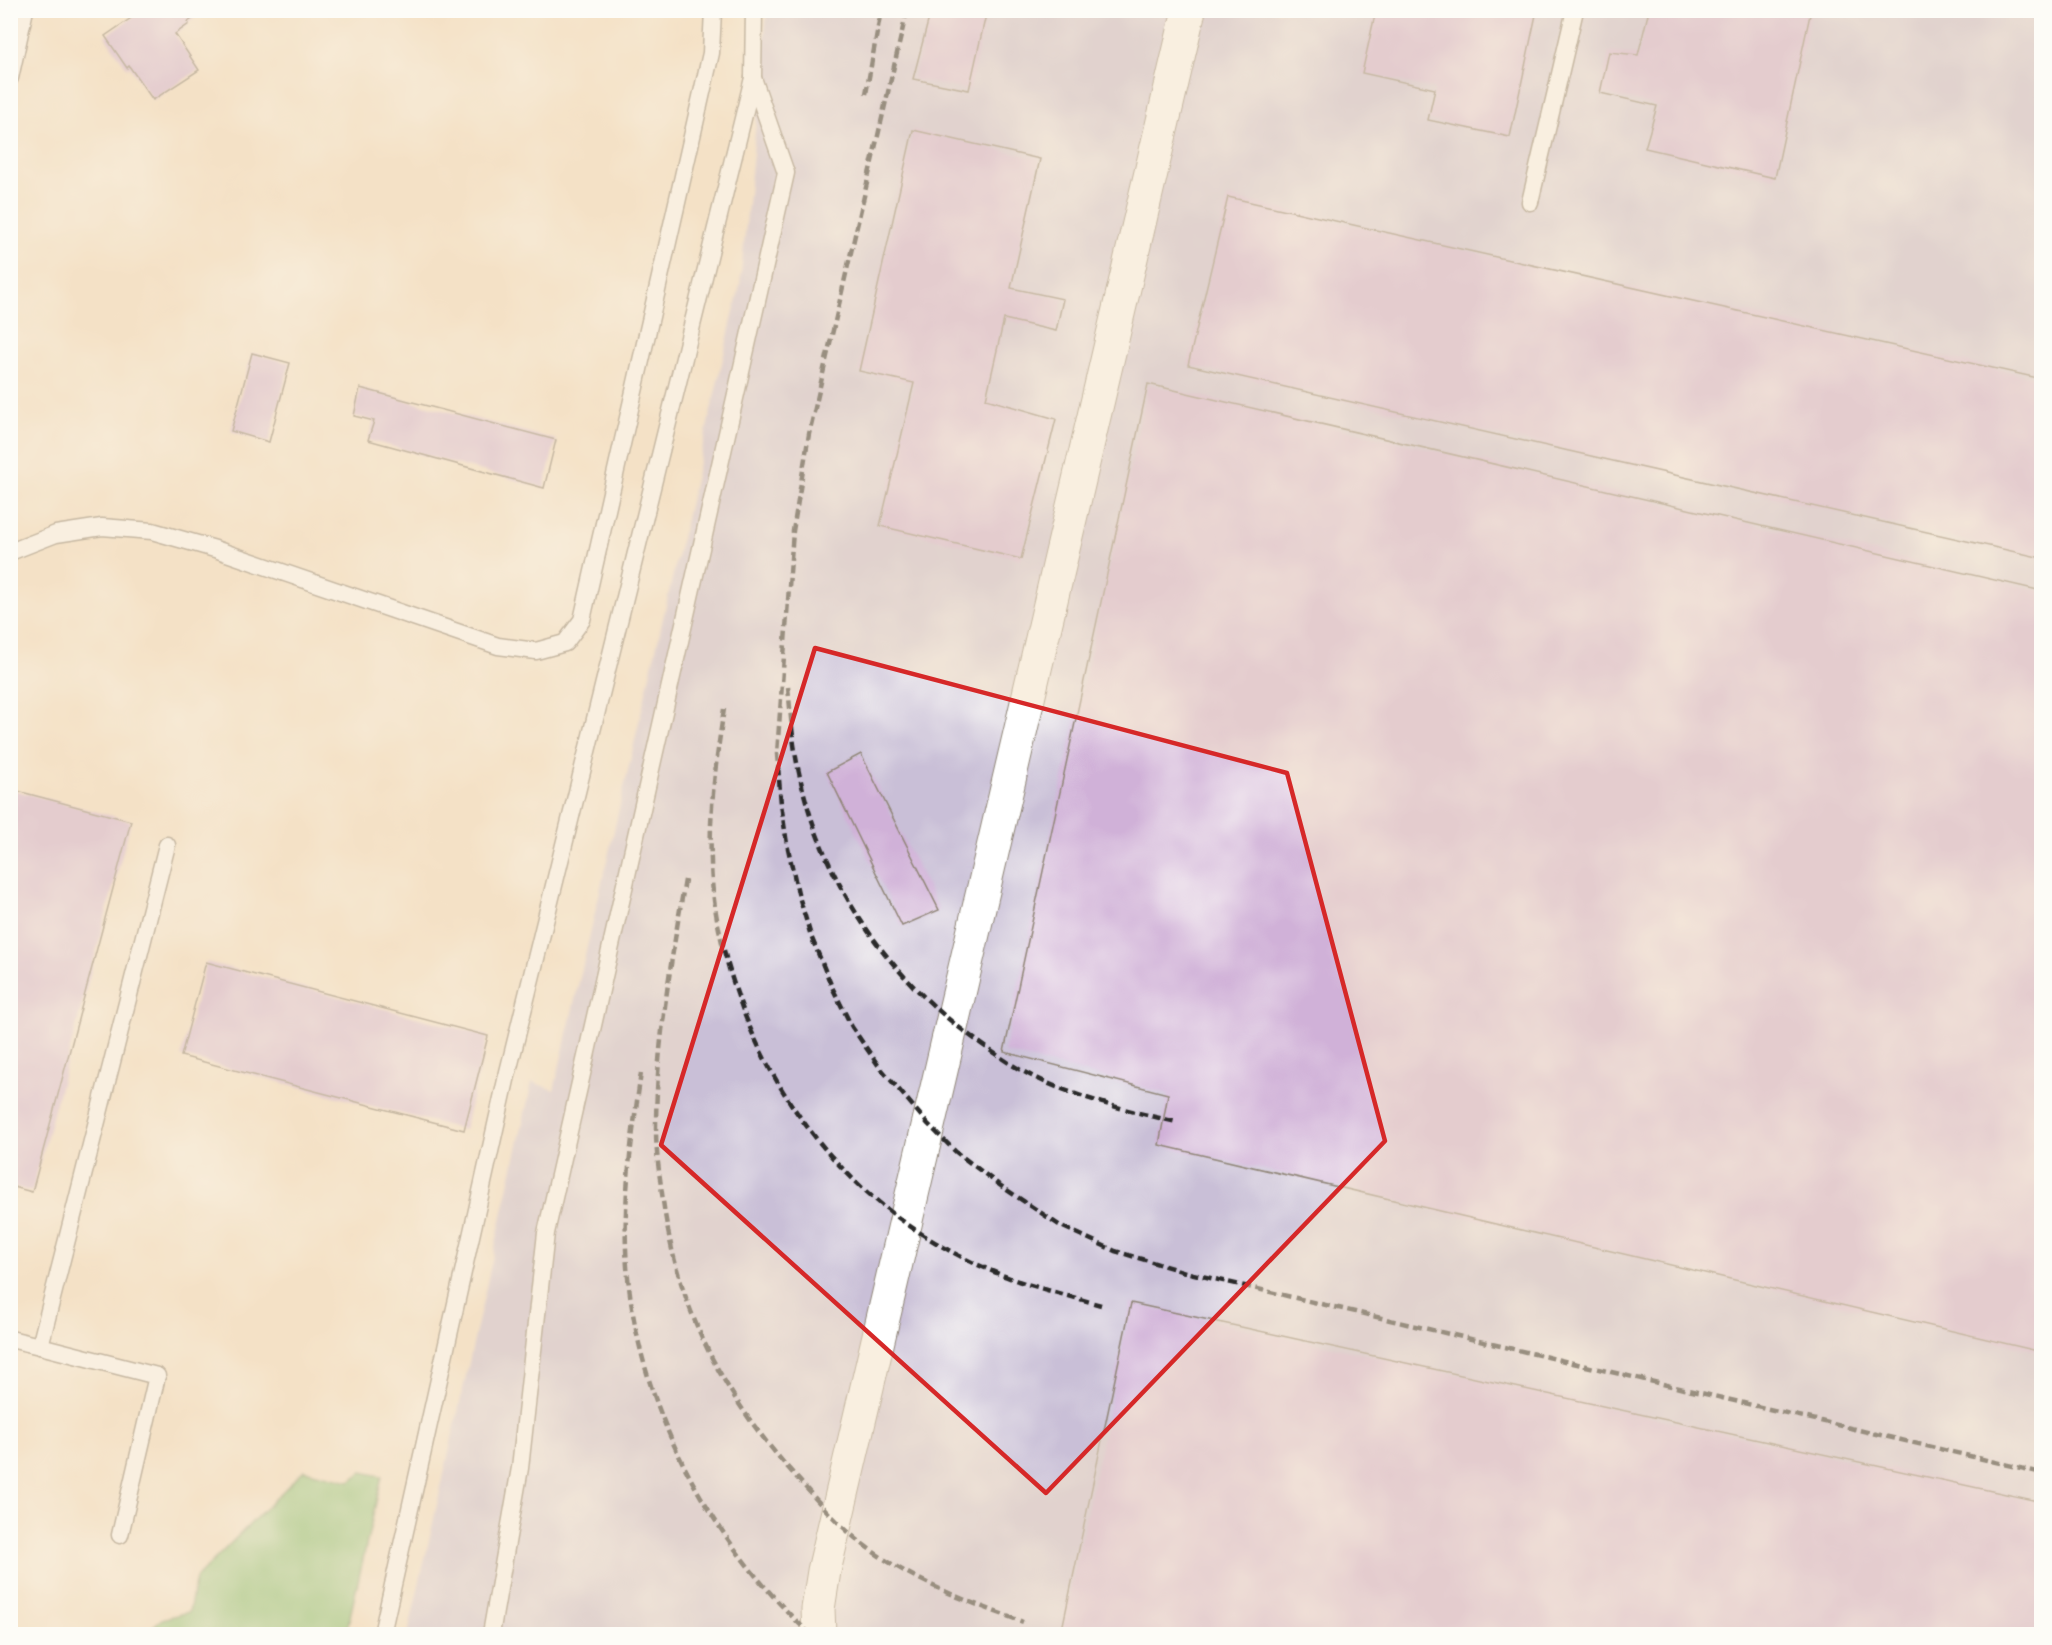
<svg xmlns="http://www.w3.org/2000/svg" width="2052" height="1645" font-family="'IM FELL DW Pica',serif">
	<rect width="100%" height="100%" fill="#fdfcf7"/>
	<filter id="ink" filterUnits="userSpaceOnUse"><feTurbulence type="fractalNoise" baseFrequency=".0167" numOctaves="2"/><feDisplacementMap in="SourceGraphic" scale="12" xChannelSelector="R" yChannelSelector="G"/><feConvolveMatrix kernelMatrix="1 2 1 2 8 2 1 2 1" color-interpolation-filters="sRGB"/></filter>
	<filter id="wash" filterUnits="userSpaceOnUse"><feTurbulence type="fractalNoise" baseFrequency=".008" numOctaves="4" result="noise"/><feDisplacementMap in="SourceGraphic" scale="24" xChannelSelector="R" yChannelSelector="G"/><feGaussianBlur stdDeviation="1.35" result="paint"/><feColorMatrix in="noise" values="0 0 0 0 0 0 0 0 0 0 0 0 0 0 0 0 0 1.4 0 .05"/><feComposite in="paint" operator="in"/></filter>
	<g filter="url(#wash)">
		<rect width="100%" height="100%" fill="#f4e1c6"/>
		<!-- industrial -->
		<path fill="#c9bfd7" d="M767 11H2041V1634H408L532 1082 554 1090 740 285Z"/>
		<!-- green -->
		<path fill="#8bc579" stroke="#5b7852" stroke-width="1.5" d="M304 1470 350 1481 362 1472 382 1476 346 1634H144L162 1619 189 1612 196 1578Z"/>
		<g id="blocks">
			<!-- building -->
			<g fill="#d0b1d8">
				<path d="M143 10H205L188 22 189 24 175 34 199 70 153 100 129 66 127 68 105 36Z"/>
				<path d="M931 10H987L969 90 913 79Z"/>
				<path d="M1376 10H1537L1510 137 1428 120 1435 89 1362 73Z"/>
				<path d="M1649 10H1811L1775 178 1645 148 1657 106 1600 93 1609 52 1638 55Z"/>
				<path d="M913 130 1040 159 1011 288 1063 299 1056 331 1004 319 986 399 1056 419 1021 559 880 526 914 383 859 371Z"/>
				<path d="M1228 197 2042 379V558L1188 365Z"/>
				<path d="M252 353 290 363 269 442 231 431Z"/>
				<path d="M1148 384 2042 591V1352L1159 1145 1168 1094 1004 1052Z"/>
				<path d="M360 388 556 440 544 488 368 440 374 421 354 416Z"/>
				<path d="M861 754 939 910 902 926 827 772Z"/>
				<path d="M10 789 131 821 32 1192 10 1186Z"/>
				<path d="M206 962 488 1036 464 1130 181 1056Z"/>
				<path d="M1131 1303 2042 1502V1634H1061Z"/>
			</g>
		</g>
	</g>
	<g filter="url(#ink)">
		<use href="#blocks" fill-opacity="0" stroke="#908678" stroke-width="1.5"/>
		<g fill="none" stroke-linecap="round" stroke-linejoin="round">
			<defs>
				<g id="lane">
					<path d="M10 78 25 10"/>
					<path d="M1530 202 1575 10"/>
					<path d="M10 552 56 534 102 527 152 531 215 549 498 646 536 651 565 643 582 620 711 53 713 10"/>
					<path d="M10 1339 40 1346"/>
					<path d="M120 1535 157 1376 40 1346 167 845"/>
					<path d="M382 1634 506 1080 753 78 754 10"/>
					<path d="M491 1634 520 1468 546 1233 786 173 753 78"/>
				</g>
				<path id="street" d="M819 1634 818 1609 824 1571 1189 10"/>
			</defs>
			<!-- lane casing -->
			<use href="#lane" stroke="#908678" stroke-width="19"/>
			<!-- street casing -->
			<use href="#street" stroke="#908678" stroke-width="35"/>
			<!-- lane -->
			<use href="#lane" stroke="#fff" stroke-width="16"/>
			<!-- street -->
			<use href="#street" stroke="#fff" stroke-width="33"/>
			<!-- rail -->
			<g stroke="#2b2b2b" stroke-width="4.5" stroke-dasharray="9 4.5" stroke-linecap="butt">
				<path d="M907 10 809 434 793 531 777 754 781 804 787 844 798 893 811 936 832 987 852 1027 878 1065 928 1124 956 1152 998 1184 1059 1225 1115 1251 1185 1272 2042 1473"/>
				<path d="M866 94 881 10"/>
				<path d="M788 687C791 717 793 748 800 777 822 878 883 970 965 1032 987 1048 1009 1065 1034 1077 1078 1098 1128 1111 1177 1122"/>
				<path d="M724 709C716 760 709 810 711 862 712 913 726 965 744 1013 793 1138 889 1236 1018 1281 1045 1290 1073 1297 1101 1305"/>
				<path d="M685 880C671 962 656 1046 656 1129 656 1151 659 1172 662 1193 676 1307 722 1396 799 1480 818 1502 838 1524 860 1542 909 1580 966 1601 1023 1622"/>
				<path d="M641 1073C631 1143 620 1215 629 1286 644 1418 714 1544 810 1634"/>
			</g>
		</g>
	</g>
	<!-- marked area -->
	<path d="M0 0H2052V1645H0ZM815 648 1287 773 1385 1141 1046 1493 661 1145Z" fill="#f4e1c6" fill-opacity=".55" fill-rule="evenodd"/>
	<path fill="none" stroke="#d62828" stroke-width="4.5" stroke-linejoin="round" d="M815 648 1287 773 1385 1141 1046 1493 661 1145Z"/>
	<!-- margin -->
	<rect width="2052" height="1645" fill="none" stroke="#fdfcf7" stroke-width="36"/>
</svg>
